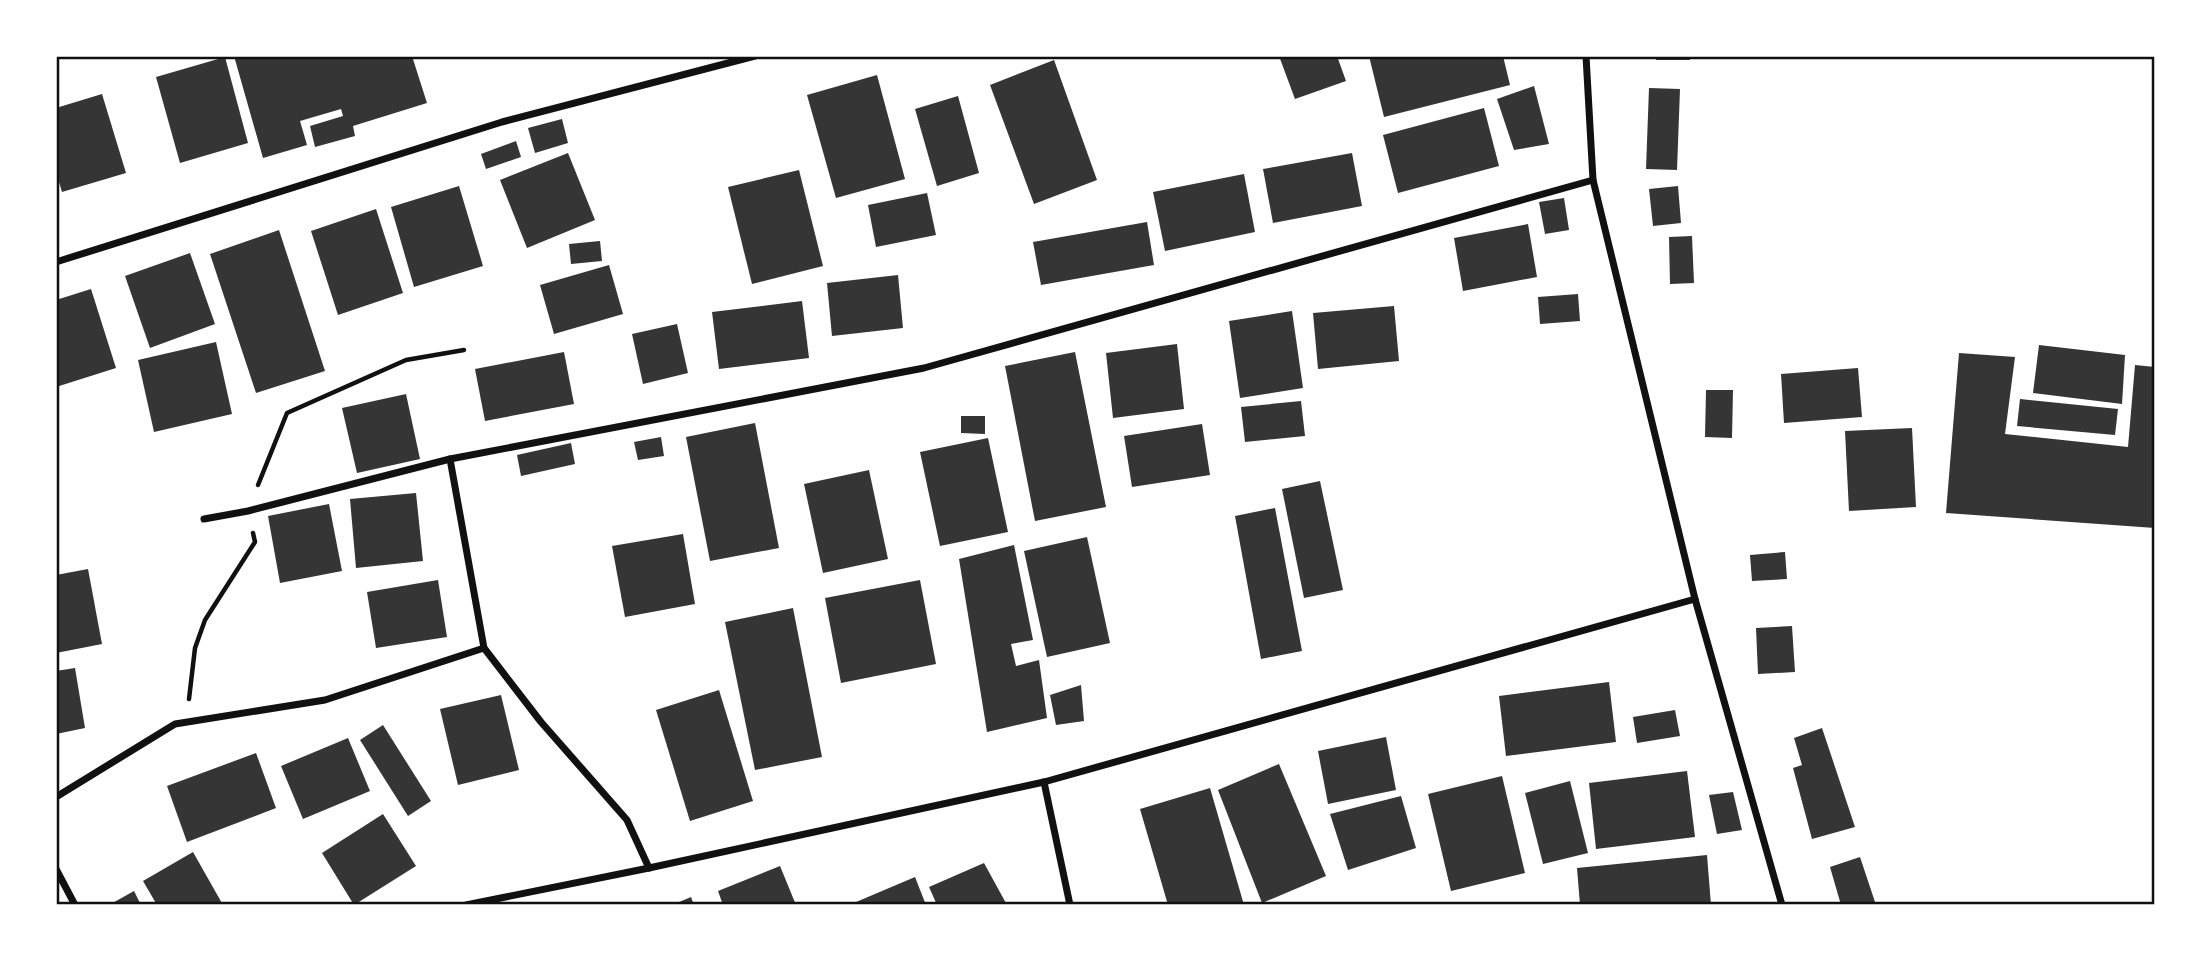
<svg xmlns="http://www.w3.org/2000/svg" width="2211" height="961" font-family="'DM Sans',sans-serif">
	<rect width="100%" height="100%" fill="#fff"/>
	<!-- building -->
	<g fill="#353535">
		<path d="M234 56H412L427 103 353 126 355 136 315 147 310 126 343 116 341 109 300 121 307 145 263 158Z"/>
		<path d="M1279 56H1337L1346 81 1295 99Z"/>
		<path d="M1369 56H1503L1510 85 1384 117Z"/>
		<rect x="1656" y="56" width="34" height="4"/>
		<path d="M225 57 248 143 180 163 156 77Z"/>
		<path d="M1054 60 1097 180 1034 204 990 85Z"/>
		<path d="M877 75 905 179 836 198 807 95Z"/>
		<path d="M1534 86 1549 144 1514 150 1497 99Z"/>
		<path d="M1649 88 1680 89 1677 170 1646 169Z"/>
		<path d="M102 94 126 173 62 192 56 172V108Z"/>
		<path d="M958 96 979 173 937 186 915 109Z"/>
		<path d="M1484 108 1499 166 1398 193 1383 135Z"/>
		<path d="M562 119 568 143 535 153 528 128Z"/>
		<path d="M516 141 521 157 486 169 481 154Z"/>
		<path d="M568 153 595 220 527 248 500 180Z"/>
		<path d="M1352 153 1362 206 1273 223 1263 169Z"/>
		<path d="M799 170 823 266 752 284 728 187Z"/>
		<path d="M1244 174 1255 232 1165 251 1153 192Z"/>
		<path d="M459 186 483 266 414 287 391 207Z"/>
		<path d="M1678 186 1681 223 1653 226 1649 189Z"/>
		<path d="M927 193 936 235 876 247 868 205Z"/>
		<path d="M1564 198 1569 230 1545 234 1539 202Z"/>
		<path d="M376 209 403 293 338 315 311 231Z"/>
		<path d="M1147 222 1154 265 1041 285 1033 242Z"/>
		<path d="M1528 224 1537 277 1463 291 1454 238Z"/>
		<path d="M279 230 325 371 256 393 210 254Z"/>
		<path d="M1692 236 1694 283 1670 284 1669 237Z"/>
		<path d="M600 241 602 261 571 264 569 244Z"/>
		<path d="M190 253 215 324 150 348 125 276Z"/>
		<path d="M609 265 623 314 554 334 540 285Z"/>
		<path d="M898 275 903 328 832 336 827 283Z"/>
		<path d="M91 289 116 368 56 387V300Z"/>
		<path d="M1578 294 1580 321 1540 324 1538 297Z"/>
		<path d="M802 301 809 358 719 369 712 312Z"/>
		<path d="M1394 306 1399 361 1318 369 1313 313Z"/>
		<path d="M1292 311 1303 388 1240 398 1229 321Z"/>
		<path d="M677 324 688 373 643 384 632 334Z"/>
		<path d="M216 342 232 414 154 432 138 360Z"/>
		<path d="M1177 344 1184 409 1113 418 1106 353Z"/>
		<path d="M2039 345 2125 355 2122 404 2033 393Z"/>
		<path d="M564 352 574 404 485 421 475 369Z"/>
		<path d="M1075 352 1106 507 1035 521 1005 366Z"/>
		<path d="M1959 353 2015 357 2005 434 2128 447 2135 365 2155 367V528L1946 513Z"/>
		<path d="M1858 368 1862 417 1784 423 1781 374Z"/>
		<path d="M1706 390H1733L1732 438 1705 437Z"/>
		<path d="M406 394 420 459 357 473 342 408Z"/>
		<path d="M2020 399 2118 409 2115 435 2017 426Z"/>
		<path d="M1301 401 1305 436 1245 442 1241 407Z"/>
		<path d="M961 416H985V434L961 433Z"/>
		<path d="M755 423 779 548 710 561 686 437Z"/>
		<path d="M1202 424 1210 475 1132 487 1124 436Z"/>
		<path d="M1912 428 1916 507 1849 511 1845 431Z"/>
		<path d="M661 437 664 456 638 460 634 442Z"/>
		<path d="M988 438 1008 532 940 546 920 452Z"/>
		<path d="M571 443 575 464 521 476 517 455Z"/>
		<path d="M869 470 888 559 823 573 804 484Z"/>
		<path d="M1320 481 1343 590 1304 598 1282 489Z"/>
		<path d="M416 493 423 561 356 568 350 499Z"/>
		<path d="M329 504 342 571 280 583 268 516Z"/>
		<path d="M1275 508 1302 651 1261 659 1235 516Z"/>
		<path d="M683 534 695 604 625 617 612 546Z"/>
		<path d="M1087 537 1110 643 1047 657 1024 551Z"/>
		<path d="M1014 545 1033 640 1011 644 1016 666 1039 660 1047 718 987 732 959 559Z"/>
		<path d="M1785 552 1787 579 1752 581 1750 555Z"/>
		<path d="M88 569 102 644 56 653V575Z"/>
		<path d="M438 580 447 637 376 648 367 592Z"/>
		<path d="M920 580 936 664 841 683 825 598Z"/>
		<path d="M793 608 822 757 755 770 725 622Z"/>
		<path d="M1792 626 1795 672 1758 674 1756 628Z"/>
		<path d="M75 668 85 728 56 734V671Z"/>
		<path d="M1609 682 1616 742 1506 756 1499 696Z"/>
		<path d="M1081 685 1084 721 1056 725 1050 695Z"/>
		<path d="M719 690 753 801 690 821 656 710Z"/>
		<path d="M501 695 519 770 458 785 440 709Z"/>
		<path d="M1675 710 1680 736 1637 743 1633 717Z"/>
		<path d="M383 725 431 801 408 816 360 740Z"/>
		<path d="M1822 728 1855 827 1812 839 1793 768 1802 765 1794 738Z"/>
		<path d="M1386 737 1396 790 1328 804 1318 751Z"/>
		<path d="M348 738 370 791 303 819 281 766Z"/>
		<path d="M256 753 276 808 187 842 167 786Z"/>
		<path d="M1279 764 1326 876 1262 903 1218 790Z"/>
		<path d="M1687 771 1695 837 1596 849 1589 783Z"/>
		<path d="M1502 776 1525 873 1451 891 1428 794Z"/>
		<path d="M1570 781 1588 853 1543 864 1525 793Z"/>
		<path d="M1210 788 1244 905H1168L1140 809Z"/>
		<path d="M1733 792 1742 830 1717 834 1709 795Z"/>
		<path d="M1401 796 1416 848 1348 870 1330 814Z"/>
		<path d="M383 814 416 866 354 905 322 853Z"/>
		<path d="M193 852 223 905H157L143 881Z"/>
		<path d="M1707 855 1711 905H1580L1577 868Z"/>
		<path d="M1860 857 1876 905H1841L1830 867Z"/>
		<path d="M984 863 1007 905H937L929 887Z"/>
		<path d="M780 866 796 905H723L718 891Z"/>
		<path d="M915 877 926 905H849Z"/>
		<path d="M134 891 141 905H109Z"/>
		<path d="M691 897 694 905H672Z"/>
	</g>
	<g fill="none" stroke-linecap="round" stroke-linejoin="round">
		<!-- path -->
		<g stroke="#111" stroke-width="4.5">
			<path d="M258 485 287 413 406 360 464 350"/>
			<path d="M189 699 195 648 205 620 255 542 253 533"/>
		</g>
		<!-- minor -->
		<g stroke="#111" stroke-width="7">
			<path d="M1586 56 1593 180 1695 599 1782 905"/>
			<path d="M1593 180 924 368 450 459 484 648 541 722 627 820 649 868 1044 782 1695 599"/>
			<path d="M56 262 502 122 755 56"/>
			<path d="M204 519 248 511 450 459"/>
			<path d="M1044 782 1070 905"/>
			<path d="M56 797 175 724 325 700 484 648"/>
			<path d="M56 869 75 905"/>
			<path d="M466 905 649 868"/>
		</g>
	</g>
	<!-- border -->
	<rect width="2211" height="961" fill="none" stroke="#ffffff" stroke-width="116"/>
	<rect x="58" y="58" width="2095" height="845" fill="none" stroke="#111" stroke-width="2.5"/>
</svg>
